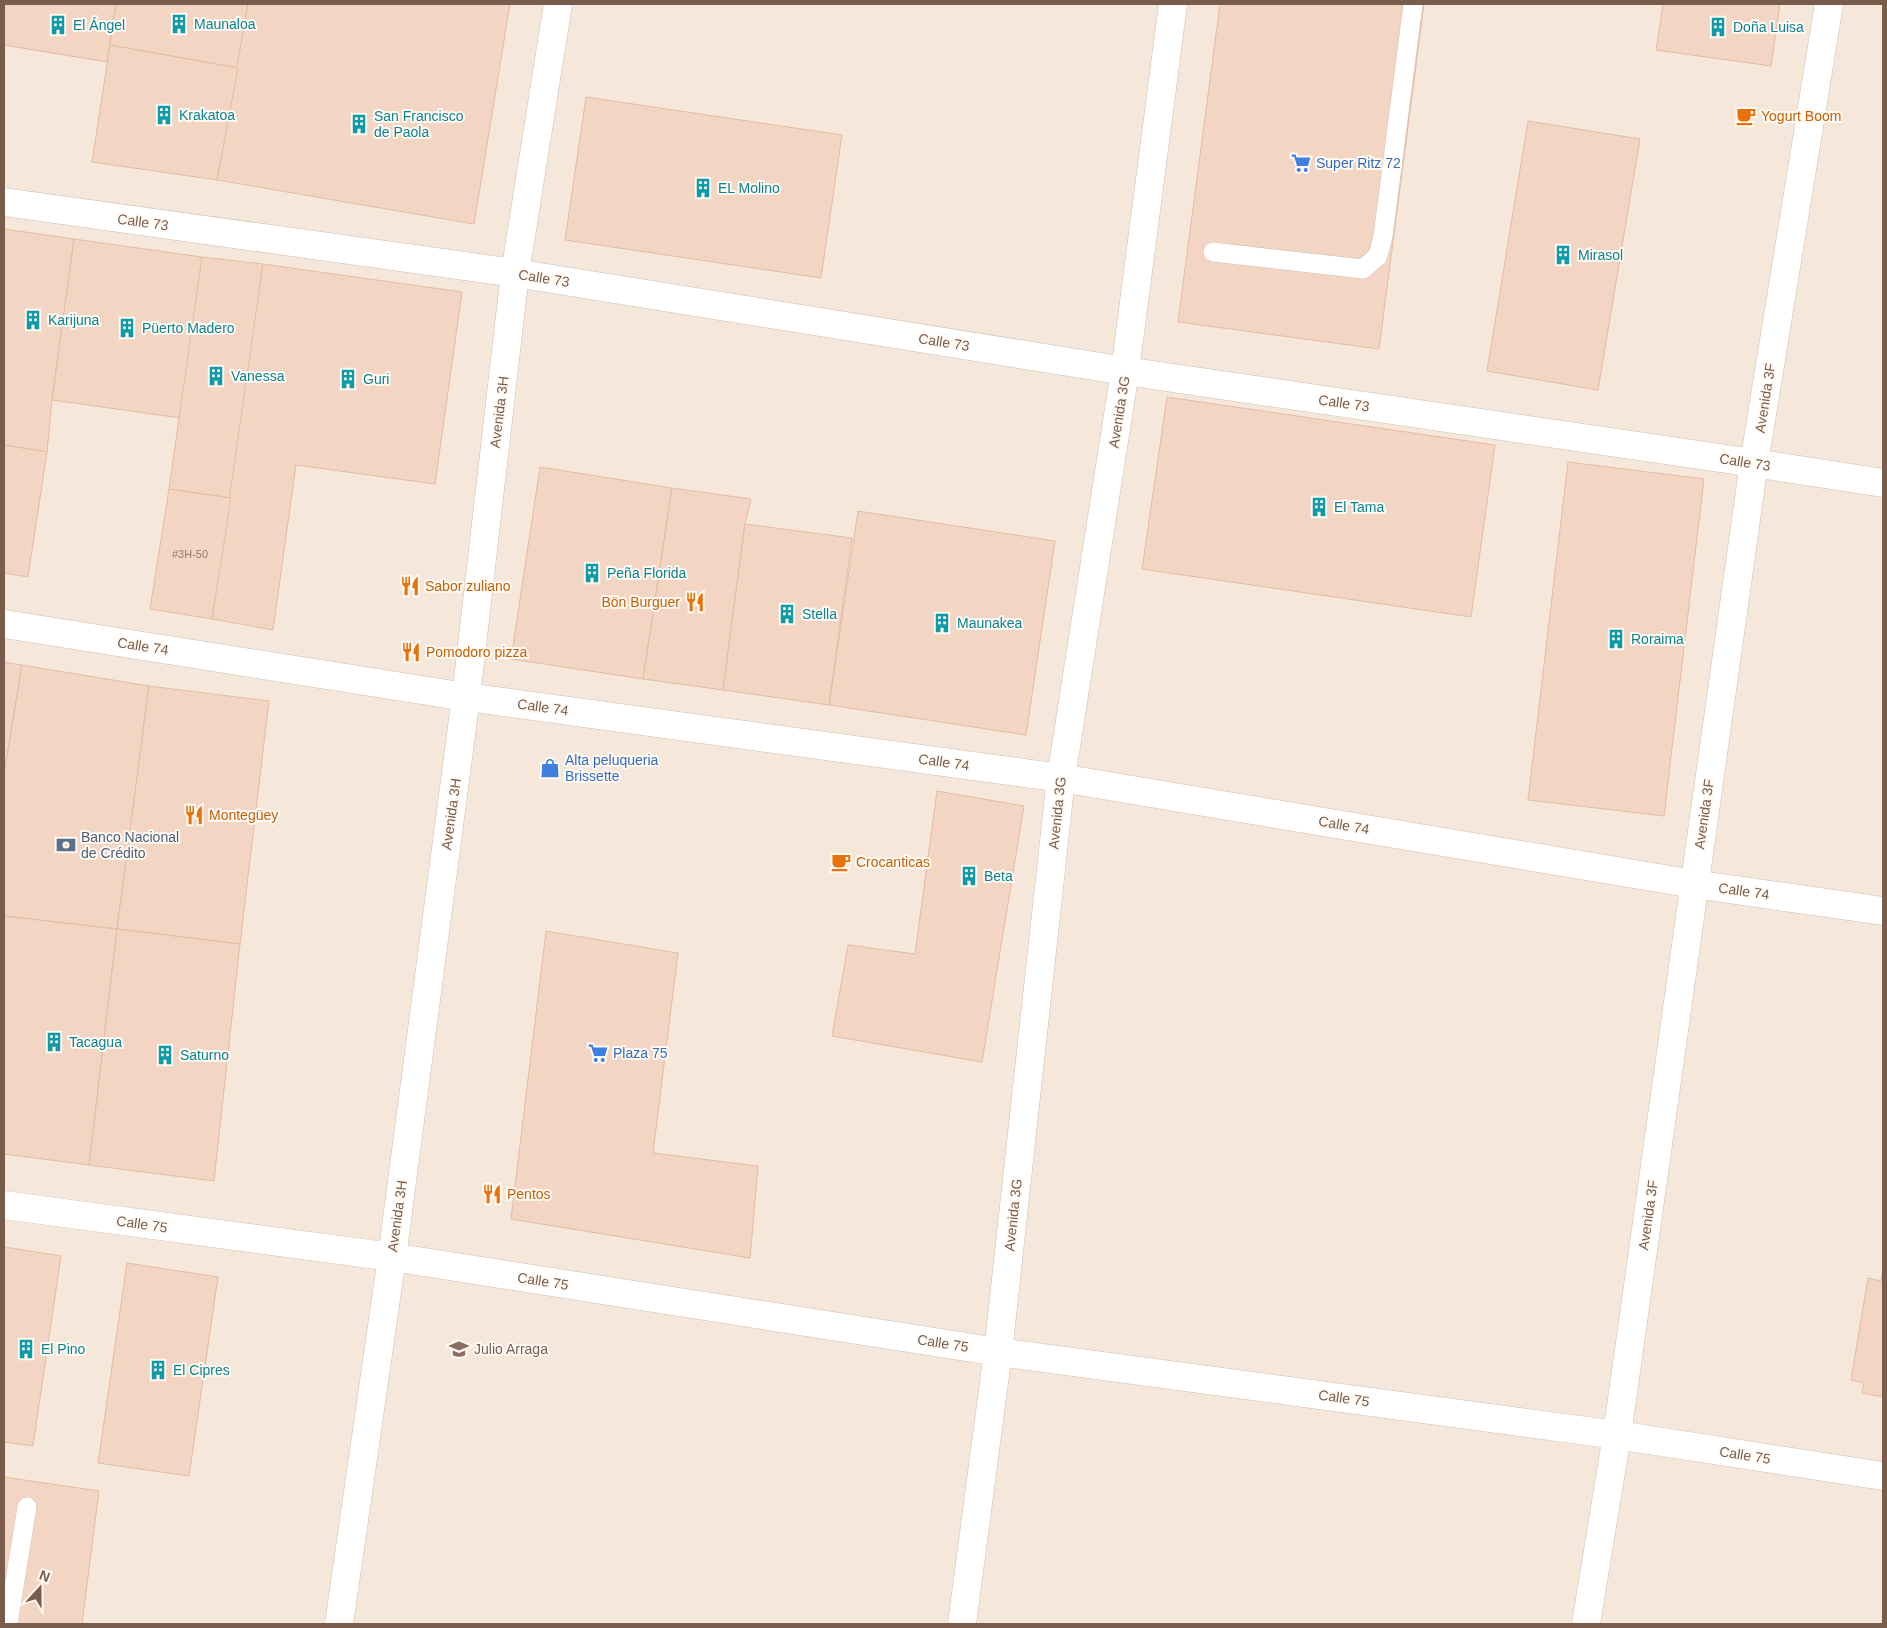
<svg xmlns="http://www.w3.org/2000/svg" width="1887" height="1628" font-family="Helvetica,sans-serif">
	<rect width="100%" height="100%" fill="#fdf6ec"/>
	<!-- residential -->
	<rect fill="#f5e8da" x="4" y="4" width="1879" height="1620"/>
	<!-- building -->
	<g fill="#f3d5c3" stroke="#e6bba3">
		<path d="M4 4H116L107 62 4 45Z"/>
		<path d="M116 4H248L238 68 110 45Z"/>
		<path d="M248 4H510L474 224 217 180Z"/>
		<path d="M1220 4H1424L1379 349 1178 322Z"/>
		<path d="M1663 4H1780L1771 66 1656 50Z"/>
		<path d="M110 45 238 68 217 180 92 162Z"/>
		<path d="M586 97 842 135 821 278 565 240Z"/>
		<path d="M1528 121 1640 139 1598 390 1487 371Z"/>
		<path d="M4 229 74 239 52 400 47 452 4 445Z"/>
		<path d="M74 239 202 257 181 418 52 400Z"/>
		<path d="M202 257 263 264 231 498 169 489Z"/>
		<path d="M263 264 462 292 435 484 296 465 273 630 212 619Z"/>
		<path d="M1167 397 1495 445 1471 617 1142 569Z"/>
		<path d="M4 445 47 452 28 577 4 573Z"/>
		<path d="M1568 462 1704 479 1664 816 1528 800Z"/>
		<path d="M540 467 672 488 643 679 511 659Z"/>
		<path d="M672 488 751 499 745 524 723 690 643 679Z"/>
		<path d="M169 489 231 498 212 619 150 609Z"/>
		<path d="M858 511 1055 541 1026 735 829 705Z"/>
		<path d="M745 524 852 538 829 705 723 690Z"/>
		<path d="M4 662 22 665 4 775Z"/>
		<path d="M22 665 149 686 117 929 4 916V775Z"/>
		<path d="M149 686 269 701 240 944 117 929Z"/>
		<path d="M937 791 1024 806 982 1062 832 1036 848 945 915 954Z"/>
		<path d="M4 916 117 929 89 1165 4 1154Z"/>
		<path d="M117 929 240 944 214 1181 89 1165Z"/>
		<path d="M546 931 678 953 653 1153 758 1166 750 1258 511 1219Z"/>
		<path d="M4 1247 61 1256 33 1446 4 1442Z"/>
		<path d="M127 1263 218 1277 189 1476 98 1463Z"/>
		<path d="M1883 1269V1397L1862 1393 1864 1383 1851 1380 1868 1278 1881 1281Z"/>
		<path d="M4 1477 99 1491 82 1624H4Z"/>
	</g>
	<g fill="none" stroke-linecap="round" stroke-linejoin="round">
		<defs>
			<g id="lane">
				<path d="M1213 252 1363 269 1378 256 1383 236 1413 4"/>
				<path d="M8 1624 27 1507"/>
			</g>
			<g id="street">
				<path d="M4 202 515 273 1125 371 1754 463 1883 483"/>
				<path d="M4 624 466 697 1061 778 1694 884 1883 911"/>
				<path d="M4 1205 392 1257 998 1352 1617 1435 1883 1476"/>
				<path d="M339 1624 392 1257 466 697 515 273 558 4"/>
				<path d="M962 1624 998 1352 1061 778 1125 371 1173 4"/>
				<path d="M1586 1624 1617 1435 1754 463 1829 4"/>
			</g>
		</defs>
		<!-- lane casing -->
		<use href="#lane" stroke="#d1beb0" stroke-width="20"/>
		<!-- street casing -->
		<use href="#street" stroke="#d1beb0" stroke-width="29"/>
		<!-- lane -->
		<use href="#lane" stroke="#fff" stroke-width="19"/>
		<!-- street -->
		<use href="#street" stroke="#fff" stroke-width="28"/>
	</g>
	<!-- icons -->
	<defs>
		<symbol id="building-bare" viewBox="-9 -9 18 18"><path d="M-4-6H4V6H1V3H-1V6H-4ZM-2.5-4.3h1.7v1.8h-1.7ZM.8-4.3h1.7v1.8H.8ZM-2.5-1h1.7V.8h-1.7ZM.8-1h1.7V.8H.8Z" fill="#0f9aa8" stroke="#fffaf3" stroke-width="2.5" paint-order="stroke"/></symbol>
		<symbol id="cafe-bare" viewBox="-9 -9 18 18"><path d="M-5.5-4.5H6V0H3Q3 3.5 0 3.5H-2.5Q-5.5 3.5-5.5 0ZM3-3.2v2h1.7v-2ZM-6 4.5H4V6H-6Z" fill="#e8710a" stroke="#fffaf3" stroke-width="2.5" paint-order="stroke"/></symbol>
		<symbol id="supermarket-bare" viewBox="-9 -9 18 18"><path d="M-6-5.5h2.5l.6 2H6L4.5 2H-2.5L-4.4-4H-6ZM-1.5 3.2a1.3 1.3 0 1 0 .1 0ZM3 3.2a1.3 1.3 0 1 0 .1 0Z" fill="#3f7fe0" stroke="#fffaf3" stroke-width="2.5" paint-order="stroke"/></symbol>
		<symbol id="restaurant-bare" viewBox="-9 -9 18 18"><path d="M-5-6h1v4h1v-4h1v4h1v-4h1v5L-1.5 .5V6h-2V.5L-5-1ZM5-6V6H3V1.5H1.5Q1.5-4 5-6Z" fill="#e8710a" stroke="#fffaf3" stroke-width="2.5" paint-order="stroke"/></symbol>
		<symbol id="shop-bare" viewBox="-9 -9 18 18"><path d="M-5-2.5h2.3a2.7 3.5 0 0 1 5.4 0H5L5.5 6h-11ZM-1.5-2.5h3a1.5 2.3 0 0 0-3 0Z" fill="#3f7fe0" stroke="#fffaf3" stroke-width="2.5" paint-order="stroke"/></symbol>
		<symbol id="bank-bare" viewBox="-9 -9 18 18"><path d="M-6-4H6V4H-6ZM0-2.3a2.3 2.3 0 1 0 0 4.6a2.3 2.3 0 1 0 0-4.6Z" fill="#5c6f8a" stroke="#fffaf3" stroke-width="2.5" paint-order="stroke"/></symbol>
		<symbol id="school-bare" viewBox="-9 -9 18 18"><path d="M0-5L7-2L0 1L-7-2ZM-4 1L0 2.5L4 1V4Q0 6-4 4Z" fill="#8d6e63" stroke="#fffaf3" stroke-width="2.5" paint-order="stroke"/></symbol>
	</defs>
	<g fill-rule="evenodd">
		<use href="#building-bare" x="165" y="10" width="28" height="28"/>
		<use href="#building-bare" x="44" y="11" width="28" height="28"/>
		<use href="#building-bare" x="1704" y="13" width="28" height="28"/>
		<use href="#building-bare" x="150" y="101" width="28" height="28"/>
		<use href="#cafe-bare" x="1732" y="102" width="28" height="28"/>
		<use href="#building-bare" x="345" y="110" width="28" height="28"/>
		<use href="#supermarket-bare" x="1287" y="149" width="28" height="28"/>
		<use href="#building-bare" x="689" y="174" width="28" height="28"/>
		<use href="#building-bare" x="1549" y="241" width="28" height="28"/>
		<use href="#building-bare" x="19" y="306" width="28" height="28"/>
		<use href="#building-bare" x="113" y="314" width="28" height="28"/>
		<use href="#building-bare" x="202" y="362" width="28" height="28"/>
		<use href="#building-bare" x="334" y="365" width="28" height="28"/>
		<use href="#building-bare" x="1305" y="493" width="28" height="28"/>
		<use href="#building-bare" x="578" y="559" width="28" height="28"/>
		<use href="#restaurant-bare" x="396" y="572" width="28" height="28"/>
		<use href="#restaurant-bare" x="681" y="588" width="28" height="28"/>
		<use href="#building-bare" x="773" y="600" width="28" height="28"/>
		<use href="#building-bare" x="928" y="609" width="28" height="28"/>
		<use href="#building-bare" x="1602" y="625" width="28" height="28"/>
		<use href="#restaurant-bare" x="397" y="638" width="28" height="28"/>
		<use href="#shop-bare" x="536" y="754" width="28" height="28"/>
		<use href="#restaurant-bare" x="180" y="801" width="28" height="28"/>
		<use href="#bank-bare" x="52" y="831" width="28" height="28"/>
		<use href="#cafe-bare" x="827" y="848" width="28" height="28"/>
		<use href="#building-bare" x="955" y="862" width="28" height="28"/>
		<use href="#building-bare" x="40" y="1028" width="28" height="28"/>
		<use href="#supermarket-bare" x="584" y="1039" width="28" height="28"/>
		<use href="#building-bare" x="151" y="1041" width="28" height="28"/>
		<use href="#restaurant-bare" x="478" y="1180" width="28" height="28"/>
		<use href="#building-bare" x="12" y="1335" width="28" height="28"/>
		<use href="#school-bare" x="445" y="1335" width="28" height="28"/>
		<use href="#building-bare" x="144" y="1356" width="28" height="28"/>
	</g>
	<g text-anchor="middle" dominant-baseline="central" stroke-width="4" stroke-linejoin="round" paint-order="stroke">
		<!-- number labels -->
		<g font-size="11" fill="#987a6a">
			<text x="190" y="554">#3H-50</text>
		</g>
		<!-- culture labels -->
		<g font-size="14" fill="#0d838f" stroke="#fffaf3" text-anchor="start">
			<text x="194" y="24">Maunaloa</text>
			<text x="73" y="25">El Ángel</text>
			<text x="1733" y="27">Doña Luisa</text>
			<text x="179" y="115">Krakatoa</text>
			<text x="374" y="116">San Francisco<tspan x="374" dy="16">de Paola</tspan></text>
			<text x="718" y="188">EL Molino</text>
			<text x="1578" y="255">Mirasol</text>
			<text x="48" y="320">Karijuna</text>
			<text x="142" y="328">Püerto Madero</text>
			<text x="231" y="376">Vanessa</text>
			<text x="363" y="379">Guri</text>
			<text x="1334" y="507">El Tama</text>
			<text x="607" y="573">Peña Florida</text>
			<text x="802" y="614">Stella</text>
			<text x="957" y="623">Maunakea</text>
			<text x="1631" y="639">Roraima</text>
			<text x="984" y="876">Beta</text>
			<text x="69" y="1042">Tacagua</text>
			<text x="180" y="1055">Saturno</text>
			<text x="41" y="1349">El Pino</text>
			<text x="173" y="1370">El Cipres</text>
		</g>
		<!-- food labels -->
		<g font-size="14" fill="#c56008" stroke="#fffaf3" text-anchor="start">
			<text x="1761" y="116">Yogurt Boom</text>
			<text x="425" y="586">Sabor zuliano</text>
			<text x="680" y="602" text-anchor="end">Bön Burguer</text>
			<text x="426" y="652">Pomodoro pizza</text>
			<text x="209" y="815">Montegüey</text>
			<text x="856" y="862">Crocanticas</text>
			<text x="507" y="1194">Pentos</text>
		</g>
		<!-- shop labels -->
		<g font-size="14" fill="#366cbe" stroke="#fffaf3" text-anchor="start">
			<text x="1316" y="163">Super Ritz 72</text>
			<text x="565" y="760">Alta peluqueria<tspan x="565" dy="16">Brissette</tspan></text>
			<text x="613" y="1053">Plaza 75</text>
		</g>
		<!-- street labels -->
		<g font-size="14" fill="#7a5c4d" stroke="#fffaf3">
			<text transform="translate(143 222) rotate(8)">Calle 73</text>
			<text transform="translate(544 278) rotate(9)">Calle 73</text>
			<text transform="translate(944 342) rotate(9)">Calle 73</text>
			<text transform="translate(1765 398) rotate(-81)">Avenida 3F</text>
			<text transform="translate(1344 403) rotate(8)">Calle 73</text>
			<text transform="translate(499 412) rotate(-83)">Avenida 3H</text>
			<text transform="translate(1119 412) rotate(-81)">Avenida 3G</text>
			<text transform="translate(1745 462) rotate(9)">Calle 73</text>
			<text transform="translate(143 646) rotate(9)">Calle 74</text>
			<text transform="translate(543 707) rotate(8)">Calle 74</text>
			<text transform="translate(944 762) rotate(8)">Calle 74</text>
			<text transform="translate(1057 813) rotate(-84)">Avenida 3G</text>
			<text transform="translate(451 814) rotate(-82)">Avenida 3H</text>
			<text transform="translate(1704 814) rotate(-82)">Avenida 3F</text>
			<text transform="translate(1344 825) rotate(10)">Calle 74</text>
			<text transform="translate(1744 891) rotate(8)">Calle 74</text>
			<text transform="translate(1013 1215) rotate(-84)">Avenida 3G</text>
			<text transform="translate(1648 1215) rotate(-82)">Avenida 3F</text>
			<text transform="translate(397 1216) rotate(-82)">Avenida 3H</text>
			<text transform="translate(142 1224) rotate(8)">Calle 75</text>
			<text transform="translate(543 1281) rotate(9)">Calle 75</text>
			<text transform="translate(943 1343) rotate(9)">Calle 75</text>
			<text transform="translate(1344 1398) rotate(8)">Calle 75</text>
			<text transform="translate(1745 1455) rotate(9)">Calle 75</text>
		</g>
		<!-- service labels -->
		<g font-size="14" fill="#4e5e75" stroke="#fffaf3" text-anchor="start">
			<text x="81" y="837">Banco Nacional<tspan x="81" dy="16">de Crédito</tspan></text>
		</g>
		<!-- education labels -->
		<g font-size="14" fill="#785e54" stroke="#fffaf3" text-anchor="start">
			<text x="474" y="1349">Julio Arraga</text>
		</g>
	</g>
	<!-- border -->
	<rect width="1887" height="1628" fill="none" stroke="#7a5c4d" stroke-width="10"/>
	<!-- north arrow -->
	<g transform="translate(40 1588) rotate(21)" stroke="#fffaf3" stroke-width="4" paint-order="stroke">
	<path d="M0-4L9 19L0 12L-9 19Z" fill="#7a5c4d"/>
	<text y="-8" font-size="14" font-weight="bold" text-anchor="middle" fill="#7a5c4d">N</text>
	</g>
</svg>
